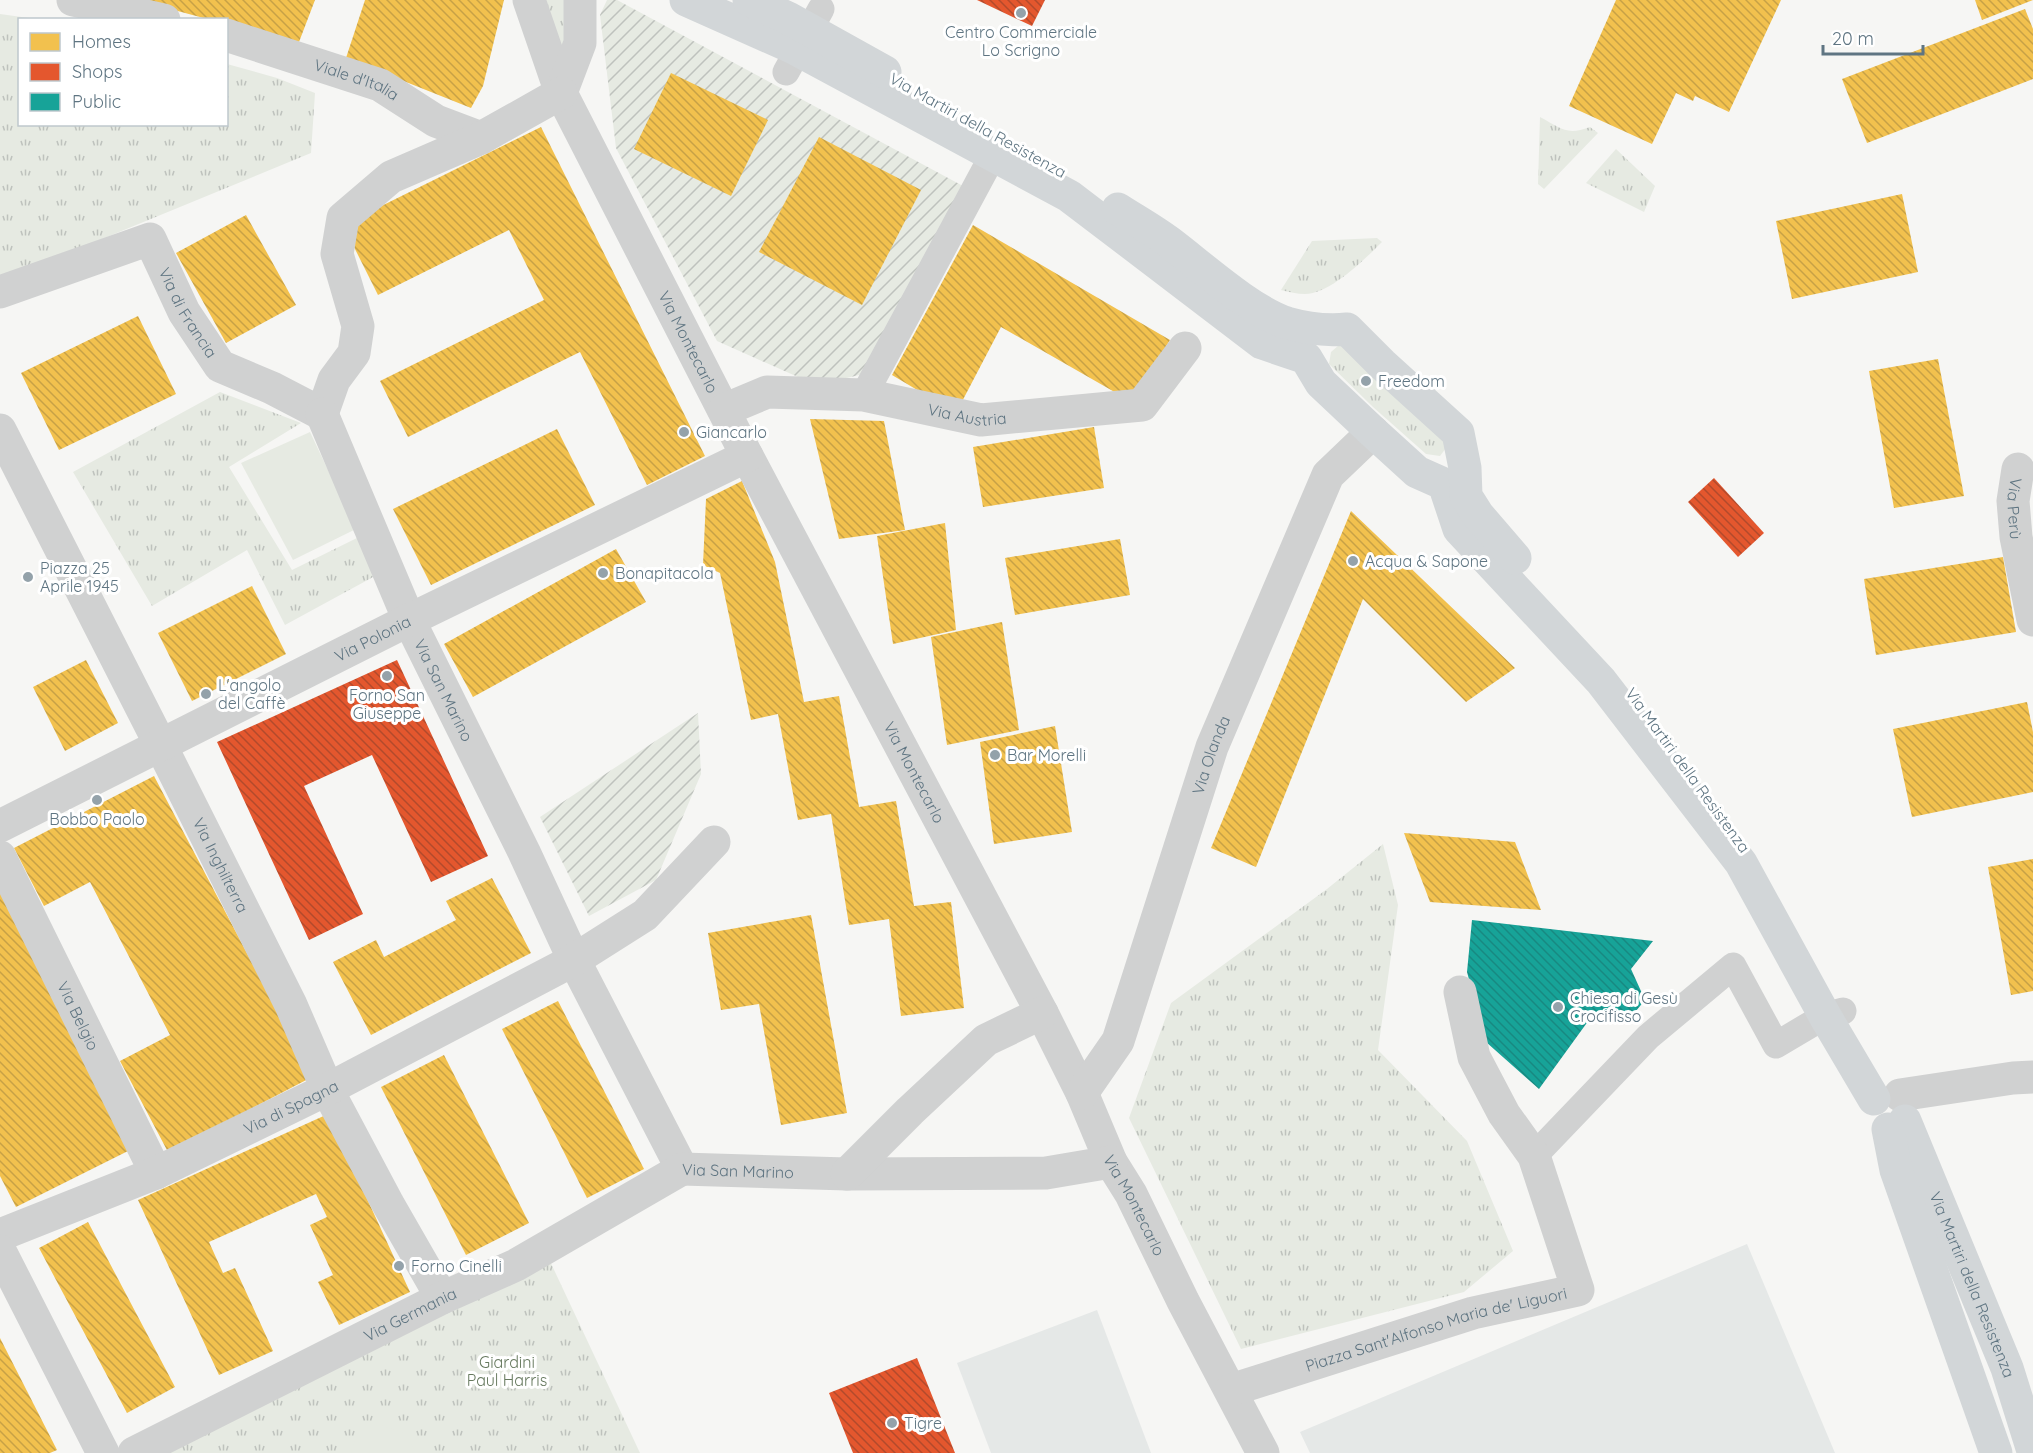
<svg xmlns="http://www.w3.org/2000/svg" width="2033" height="1453" font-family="Quicksand,sans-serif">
	<defs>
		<pattern id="grass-tufts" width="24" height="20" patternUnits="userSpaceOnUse" patternTransform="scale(1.5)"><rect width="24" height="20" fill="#e6eae2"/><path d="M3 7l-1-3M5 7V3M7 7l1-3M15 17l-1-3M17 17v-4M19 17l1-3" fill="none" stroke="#bec2bd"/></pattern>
		<pattern id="garden-furrows" width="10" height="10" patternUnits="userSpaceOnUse" patternTransform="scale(1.5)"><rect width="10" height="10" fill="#e6eae2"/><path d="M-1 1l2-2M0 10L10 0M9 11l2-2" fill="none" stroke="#bec2bd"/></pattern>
		<pattern id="homes-back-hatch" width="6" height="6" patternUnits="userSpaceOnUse" patternTransform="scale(1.5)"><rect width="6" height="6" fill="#f2c14e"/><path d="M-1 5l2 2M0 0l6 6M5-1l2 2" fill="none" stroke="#c7a146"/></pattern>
		<pattern id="shops-back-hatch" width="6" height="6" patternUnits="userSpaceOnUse" patternTransform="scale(1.5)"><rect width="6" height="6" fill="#e4572e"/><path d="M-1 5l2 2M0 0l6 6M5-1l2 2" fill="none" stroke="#b24a2c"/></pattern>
		<pattern id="public-back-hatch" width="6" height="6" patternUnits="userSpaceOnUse" patternTransform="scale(1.5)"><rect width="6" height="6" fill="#17a398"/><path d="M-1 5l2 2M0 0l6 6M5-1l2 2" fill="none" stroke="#188981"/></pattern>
	</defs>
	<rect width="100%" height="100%" fill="#f6f6f4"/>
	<!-- built -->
	<g fill="#e5e8e7">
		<path d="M1747 1244 1835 1453H1310L1300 1432Z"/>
		<path d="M1097 1310 1151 1453H991L957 1363Z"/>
	</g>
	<!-- grass -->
	<g fill="url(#grass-tufts)">
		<path d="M543 0H567L565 60Z"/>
		<path d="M0 14 36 19 20 20V124H226L227 64 277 78 315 93 311 153 0 281Z"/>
		<path d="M1540 117C1561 128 1566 136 1590 127L1598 133 1544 189 1538 184Z"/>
		<path d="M1616 149 1655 186 1644 212 1586 183Z"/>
		<path d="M1377 238 1382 242C1365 259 1330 294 1305 294 1297 294 1289 292 1281 290L1312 241Z"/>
		<path d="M1339 345 1356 352 1449 444 1440 456 1426 454 1373 407 1329 364 1331 352Z"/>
		<path d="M220 392 301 423 229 467 292 570 359 537 375 576 285 625 247 550 152 606 73 472Z"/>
		<path d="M1383 844 1398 905 1378 1050 1467 1141 1513 1251 1464 1292 1241 1349 1129 1118 1171 1003 1327 889Z"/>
		<path d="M548 1257 640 1453H150Z"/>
	</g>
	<!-- garden -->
	<g fill="url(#garden-furrows)">
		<path d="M607 0H617L963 186 868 373 816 385 717 341 616 148 600 15Z"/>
		<path d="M698 713 701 774 656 880 589 916 540 817Z"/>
	</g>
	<!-- pitch -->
	<g fill="#e6eae2">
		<path d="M310 432 356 529 293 560 241 463Z"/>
		<path d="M380 1425 405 1433 416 1453H351L356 1437Z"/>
	</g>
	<!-- homes -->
	<g fill="url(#homes-back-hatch)">
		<path d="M137 0H315L299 42 226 20H211Z"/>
		<path d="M365 0H504L483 86 471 108 346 58Z"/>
		<path d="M1616 0H1781L1729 112 1695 96 1693 101 1676 93 1652 144 1569 106Z"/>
		<path d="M1975 0H2033L1982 20Z"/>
		<path d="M2025 9 2033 29V79L1867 143 1842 79Z"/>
		<path d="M671 73 768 120 731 196 634 149Z"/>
		<path d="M541 127 705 456 647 485 580 352 408 437 380 381 544 300 509 230 378 295 343 225Z"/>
		<path d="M819 137 921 190 862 305 759 252Z"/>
		<path d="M1902 194 1918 272 1792 299 1776 221Z"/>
		<path d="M246 215 296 305 226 343 176 253Z"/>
		<path d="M973 225 1170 340 1132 402 1001 327 956 413 892 375Z"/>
		<path d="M138 316 176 394 59 450 21 373Z"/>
		<path d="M1938 359 1964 496 1894 508 1869 371Z"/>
		<path d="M810 419 884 421 905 530 839 539Z"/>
		<path d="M1094 427 1104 488 983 507 973 447Z"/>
		<path d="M557 429 595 505 431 585 393 509Z"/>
		<path d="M742 481 775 562 804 702 839 696 859 807 896 801 914 906 951 902 964 1008 901 1016 889 919 849 925 831 814 798 820 778 714 751 720 720 573 703 565 706 499Z"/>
		<path d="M1351 511 1515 668 1466 702 1363 599 1256 867 1211 848Z"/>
		<path d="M945 523 956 630 893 644 877 536Z"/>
		<path d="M1120 539 1130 595 1015 615 1005 558Z"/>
		<path d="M616 549 646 602 473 697 444 644Z"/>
		<path d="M2003 557 2016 632 1876 655 1864 579Z"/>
		<path d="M252 586 286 654 192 701 158 633Z"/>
		<path d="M1002 622 1019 730 947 745 931 637Z"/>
		<path d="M86 660 118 723 65 751 33 687Z"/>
		<path d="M2027 702 2033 732V792L1912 817 1893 729Z"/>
		<path d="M1055 726 1072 832 994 844 980 742Z"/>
		<path d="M154 776 312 1077 168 1152 120 1061 170 1035 90 882 44 906 14 848Z"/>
		<path d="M1404 833 1515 842 1541 910 1430 902Z"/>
		<path d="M2033 859V991L2011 995 1988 867Z"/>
		<path d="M492 878 531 953 371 1035 333 962 376 940 384 957 456 920 446 901Z"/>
		<path d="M0 887 132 1149 16 1207 0 1176Z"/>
		<path d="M811 915 847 1113 781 1125 759 1004 721 1010 708 933Z"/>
		<path d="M558 1001 644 1169 587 1198 502 1029Z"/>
		<path d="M444 1055 529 1223 466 1255 381 1087Z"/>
		<path d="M328 1114 410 1292 339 1325 318 1282 333 1275 310 1225 327 1217 316 1194 209 1242 223 1273 235 1268 273 1351 219 1375 138 1200Z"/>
		<path d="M88 1222 175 1387 127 1413 39 1248Z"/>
		<path d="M0 1338 57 1450 50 1453H0Z"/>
	</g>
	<!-- shops -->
	<g fill="url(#shops-back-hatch)">
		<path d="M977 0H1045L1032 26Z"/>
		<path d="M1714 478 1764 533 1738 557 1688 502Z"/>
		<path d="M397 660 488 856 431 882 372 755 304 786 363 914 309 940 217 742Z"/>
		<path d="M917 1358 955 1453H853L829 1393Z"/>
	</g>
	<!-- public -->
	<path fill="url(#public-back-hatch)" d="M1472 920 1653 941 1631 969 1645 1000 1631 1017 1594 1013 1539 1089 1486 1042 1467 972Z"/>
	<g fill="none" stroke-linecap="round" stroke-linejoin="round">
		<!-- pedestrian -->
		<g stroke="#d0d1d1" stroke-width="27">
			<path d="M786 72 821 9"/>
			<path d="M864 395 993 155"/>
			<path d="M1534 1156 1648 1037 1733 966 1776 1045 1825 1016 1843 1011"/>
		</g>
		<!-- minor -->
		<g stroke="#d0d1d1" stroke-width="33">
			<path d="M73 0 164 20"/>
			<path id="s1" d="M529 0 561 93 747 456 1042 1013 1082 1093 1111 1162 1131 1194 1183 1301 1263 1453"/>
			<path id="s2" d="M226 35 380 85 436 121 481 138"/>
			<path d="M561 93 580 43V0"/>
			<path id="s3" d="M0 292 150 239 184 312 220 366 272 388 322 414 334 380 354 353 358 326 337 254 343 218 391 177 481 138 561 93"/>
			<path id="s4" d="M724 410 767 392 864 395 981 420 1142 405 1185 348"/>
			<path id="s5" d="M322 414 409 620 524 852 574 960 682 1169"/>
			<path id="s6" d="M0 430 160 744 291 1005 329 1093 388 1204 442 1298"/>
			<path id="s7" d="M2018 469 2013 501 2016 537 2033 620"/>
			<path id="s8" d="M0 826 409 620 747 456"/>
			<path id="s9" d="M0 857 156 1173"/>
			<path id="s10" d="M1082 1093 1118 1041 1212 747 1328 475 1373 432"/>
			<path d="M1900 1095 2013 1078 2033 1077"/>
			<path id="s11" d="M682 1169 847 1174 1046 1173 1111 1162"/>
			<path d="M847 1174 910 1111 986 1040 1042 1013"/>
			<path id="s12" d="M0 1235 156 1173 328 1089 574 960 645 915 714 842"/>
			<path d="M0 1251 103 1453"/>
			<path id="s13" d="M1231 1390 1473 1313 1578 1290 1534 1156 1504 1114 1474 1057 1460 992"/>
			<path id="s14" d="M134 1453 442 1298 516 1265 682 1169"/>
		</g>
		<!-- secondary -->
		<g stroke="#d2d6d8" stroke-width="33">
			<path d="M686 0 794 48 1069 196 1262 343 1306 358 1321 383 1373 432 1417 472 1444 484 1459 529 1601 681 1741 863 1825 1016 1874 1099"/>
			<path d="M749 0 788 18 885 72"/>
			<path d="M1118 209C1135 220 1153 230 1169 242 1201 266 1250 311 1287 323 1308 329 1326 331 1347 329L1382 364 1458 433 1465 468 1466 496 1478 515 1515 558"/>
			<path id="s15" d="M1905 1121 2007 1368 2033 1451"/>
			<path d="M1888 1129 1896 1170 1996 1453"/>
		</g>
	</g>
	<!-- markers -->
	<g fill="#94a2aa" stroke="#fff" stroke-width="2">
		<circle cx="1021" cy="13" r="6"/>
		<circle cx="1366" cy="381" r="6"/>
		<circle cx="684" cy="432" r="6"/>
		<circle cx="1353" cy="561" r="6"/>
		<circle cx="603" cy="573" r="6"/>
		<circle cx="28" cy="577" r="6"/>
		<circle cx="387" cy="676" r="6"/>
		<circle cx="206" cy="694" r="6"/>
		<circle cx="995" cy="755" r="6"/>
		<circle cx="97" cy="800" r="6"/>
		<circle cx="1558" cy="1007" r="6"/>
		<circle cx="399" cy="1266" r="6"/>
		<circle cx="892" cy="1423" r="6"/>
	</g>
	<g text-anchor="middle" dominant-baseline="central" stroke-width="6" stroke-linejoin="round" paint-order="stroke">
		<!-- poi labels -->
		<g font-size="16" fill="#5f7582" stroke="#fff" text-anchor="start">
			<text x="1021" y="32" text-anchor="middle">Centro Commerciale<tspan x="1021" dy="18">Lo Scrigno</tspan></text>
			<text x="1378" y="381">Freedom</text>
			<text x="696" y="432">Giancarlo</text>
			<text x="1365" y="561">Acqua &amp; Sapone</text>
			<text x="40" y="568">Piazza 25<tspan x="40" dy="18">Aprile 1945</tspan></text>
			<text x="615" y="573">Bonapitacola</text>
			<text x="218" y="685">L'angolo<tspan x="218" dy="18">del Caffè</tspan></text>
			<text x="387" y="695" text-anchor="middle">Forno San<tspan x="387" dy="18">Giuseppe</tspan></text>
			<text x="1007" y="755">Bar Morelli</text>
			<text x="97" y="819" text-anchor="middle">Bobbo Paolo</text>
			<text x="1570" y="998">Chiesa di Gesù<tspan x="1570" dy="18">Crocifisso</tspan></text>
			<text x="411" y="1266">Forno Cinelli</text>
			<text x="904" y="1423">Tigre</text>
		</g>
		<!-- street labels -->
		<g font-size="16" fill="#5f7582" stroke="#fff">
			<text stroke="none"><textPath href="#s2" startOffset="138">Viale d'Italia</textPath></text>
			<text transform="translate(978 125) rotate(29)">Via Martiri della Resistenza</text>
			<text stroke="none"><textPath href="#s3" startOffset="242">Via di Francia</textPath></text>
			<text stroke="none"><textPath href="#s1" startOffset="378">Via Montecarlo</textPath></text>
			<text stroke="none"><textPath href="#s4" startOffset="249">Via Austria</textPath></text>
			<text stroke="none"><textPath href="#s7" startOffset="40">Via Perù</textPath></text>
			<text stroke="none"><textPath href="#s8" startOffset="417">Via Polonia</textPath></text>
			<text stroke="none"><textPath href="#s5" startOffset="302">Via San Marino</textPath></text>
			<text stroke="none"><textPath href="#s10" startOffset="364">Via Olanda</textPath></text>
			<text transform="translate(1688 770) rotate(54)">Via Martiri della Resistenza</text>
			<text stroke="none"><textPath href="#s1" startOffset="864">Via Montecarlo</textPath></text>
			<text stroke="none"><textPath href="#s6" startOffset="488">Via Inghilterra</textPath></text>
			<text stroke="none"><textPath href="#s9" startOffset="177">Via Belgio</textPath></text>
			<text stroke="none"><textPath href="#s12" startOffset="318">Via di Spagna</textPath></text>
			<text stroke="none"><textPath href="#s11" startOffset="56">Via San Marino</textPath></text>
			<text stroke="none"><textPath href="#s1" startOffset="1350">Via Montecarlo</textPath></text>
			<text stroke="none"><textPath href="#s15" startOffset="177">Via Martiri della Resistenza</textPath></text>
			<text stroke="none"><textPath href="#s14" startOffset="309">Via Germania</textPath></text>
			<text stroke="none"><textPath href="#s13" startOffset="214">Piazza Sant'Alfonso Maria de' Liguori</textPath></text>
		</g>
		<!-- park labels -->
		<g font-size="16" fill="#66795e" stroke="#fff">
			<text x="507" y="1362">Giardini<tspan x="507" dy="18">Paul Harris</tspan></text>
		</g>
	</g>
	<!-- legend -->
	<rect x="18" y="18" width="210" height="108" fill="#ffffff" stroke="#bfc8cd" stroke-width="1.5"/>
	<rect x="30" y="33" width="30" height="18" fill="#f2c14e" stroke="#bfc8cd" stroke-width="1.5"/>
	<text x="72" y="48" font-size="18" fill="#5f7582">Homes</text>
	<rect x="30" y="63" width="30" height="18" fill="#e4572e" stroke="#bfc8cd" stroke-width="1.5"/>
	<text x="72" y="78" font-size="18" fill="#5f7582">Shops</text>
	<rect x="30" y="93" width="30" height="18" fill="#17a398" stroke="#bfc8cd" stroke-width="1.5"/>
	<text x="72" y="108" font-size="18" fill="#5f7582">Public</text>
	<!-- scale -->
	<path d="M1823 45v9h100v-9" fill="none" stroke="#5f7582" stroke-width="3"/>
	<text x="1832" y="45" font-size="18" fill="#5f7582" stroke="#ffffff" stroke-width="4.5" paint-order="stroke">20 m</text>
</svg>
